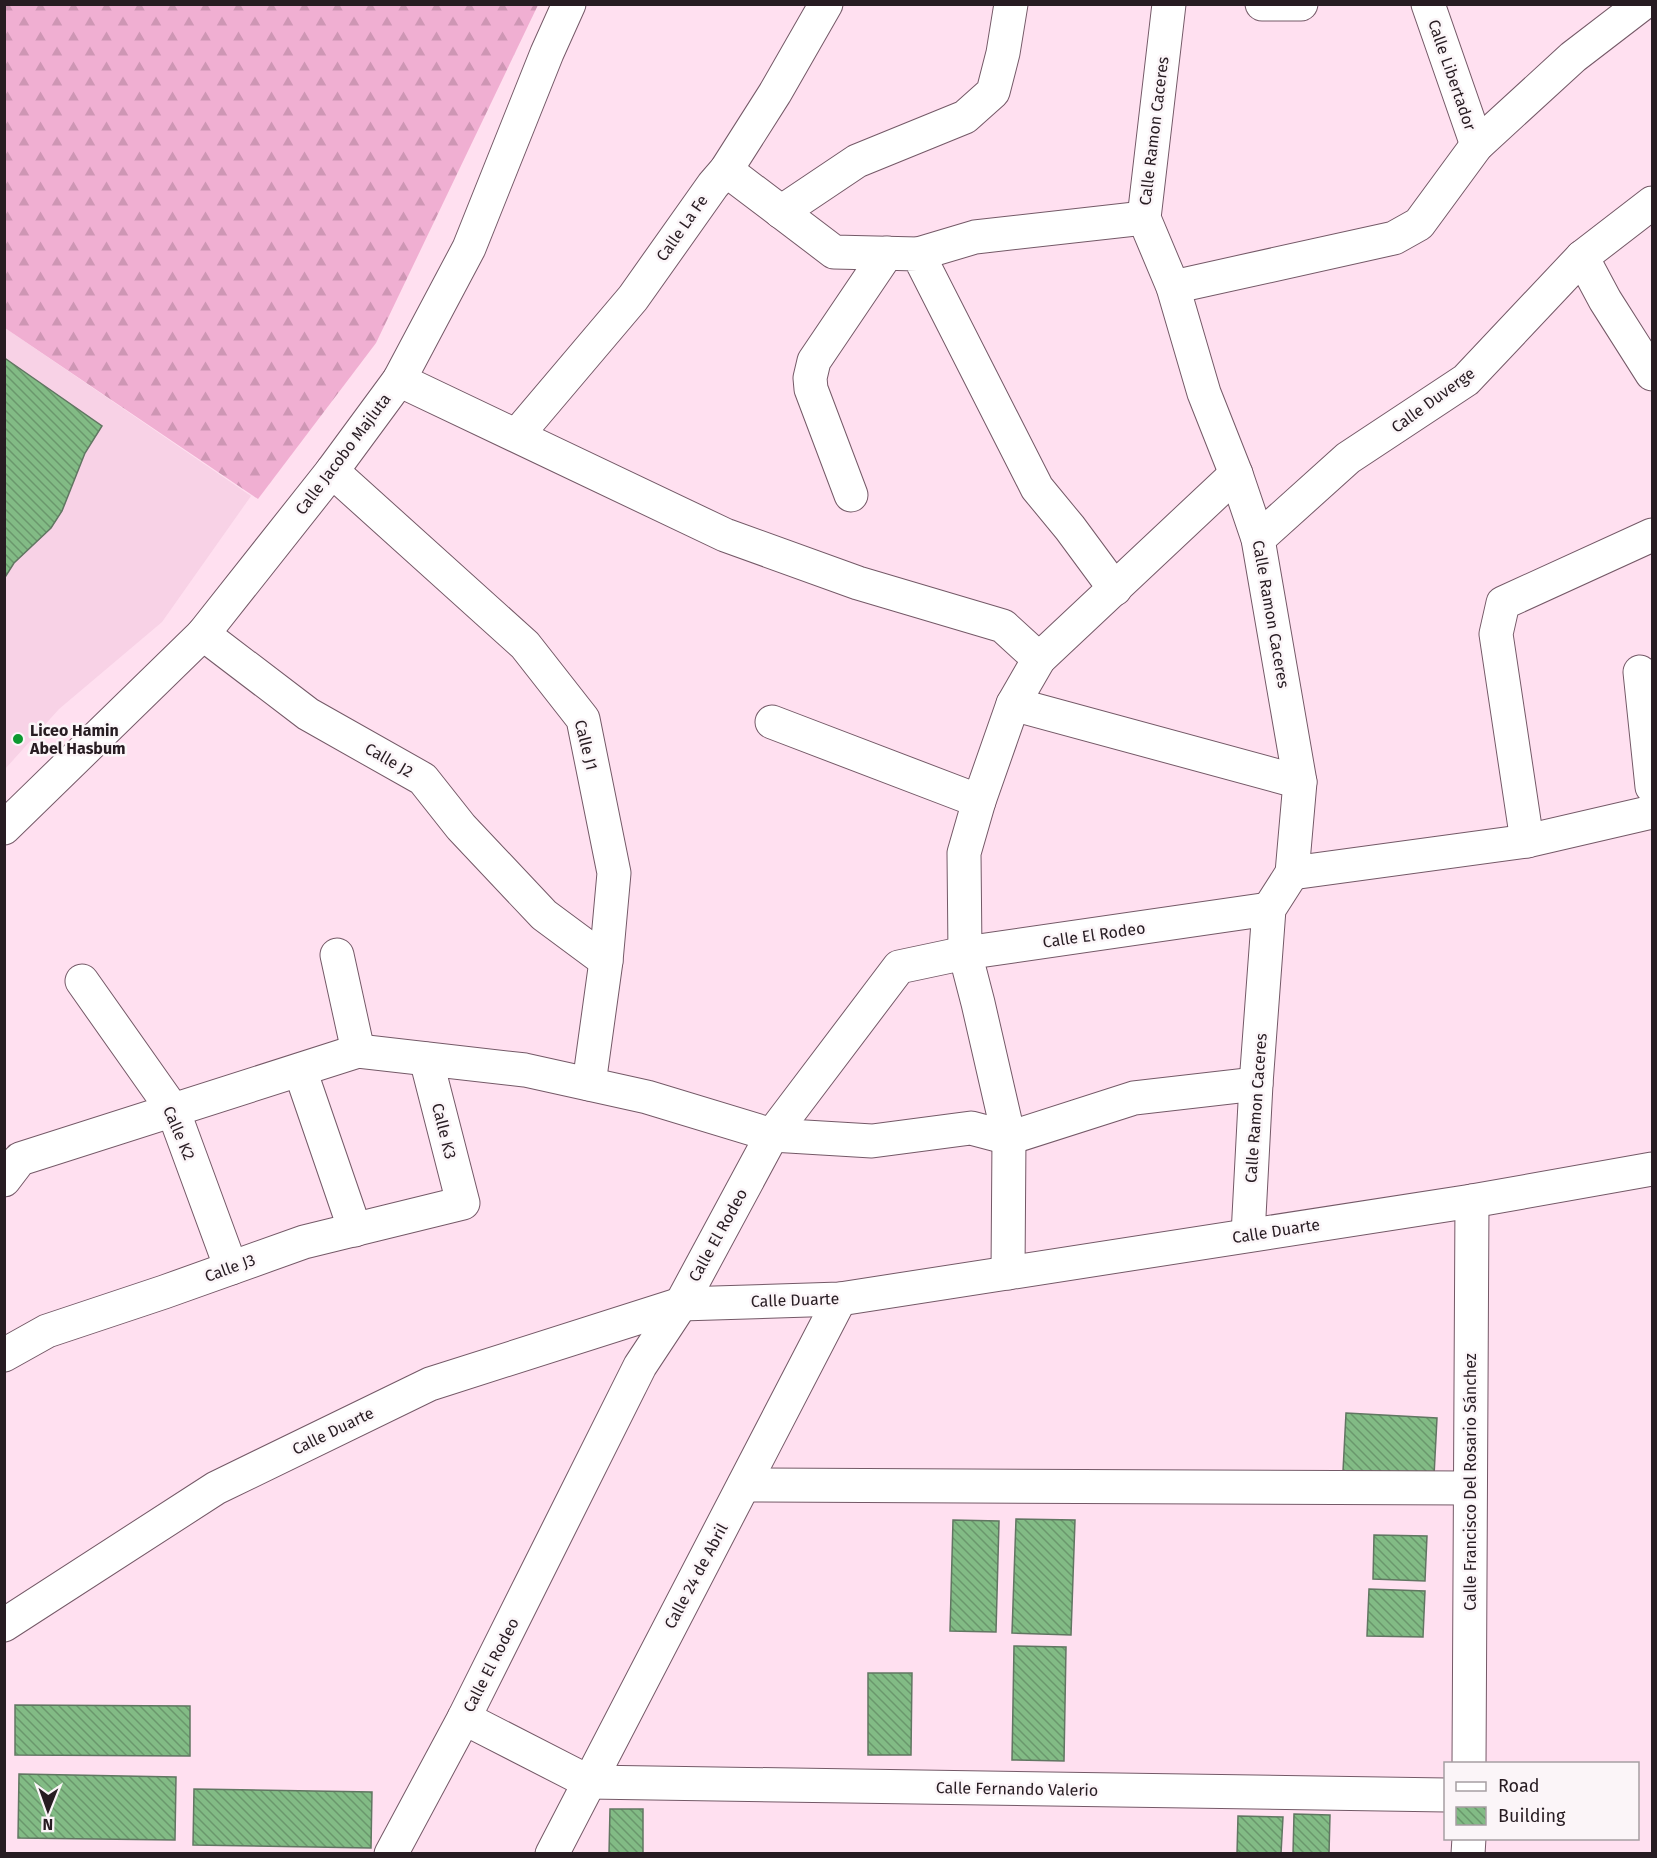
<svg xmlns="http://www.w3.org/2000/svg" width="1657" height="1858" font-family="'Fira Sans',sans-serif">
	<defs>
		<pattern id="forest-firs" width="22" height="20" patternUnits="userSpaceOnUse" patternTransform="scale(1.5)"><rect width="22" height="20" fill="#f0afd2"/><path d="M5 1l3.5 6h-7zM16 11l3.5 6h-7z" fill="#ce96b4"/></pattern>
		<pattern id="building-back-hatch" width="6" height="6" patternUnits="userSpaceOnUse" patternTransform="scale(1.5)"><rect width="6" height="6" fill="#82bb85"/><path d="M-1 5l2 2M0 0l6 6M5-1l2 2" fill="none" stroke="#6a976c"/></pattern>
	</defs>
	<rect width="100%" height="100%" fill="#ffe0f0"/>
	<!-- built -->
	<path fill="#f8d2e6" d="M5 328 251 496 162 622 59 709 5 769Z"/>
	<!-- forest -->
	<path fill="url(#forest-firs)" d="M4 5H538L376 343 258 499 5 328Z"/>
	<!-- building -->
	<g fill="url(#building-back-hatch)" stroke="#617662" stroke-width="1.5">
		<path d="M6 359 102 426 85 453 62 511 51 528 14 563 4 579V361Z"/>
		<path d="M1346 1413 1437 1418 1434 1476 1343 1471Z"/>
		<path d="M1016 1519 1075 1520 1071 1635 1012 1633Z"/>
		<path d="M953 1520 999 1521 996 1632 950 1631Z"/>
		<path d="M1374 1535 1427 1536 1425 1581 1373 1579Z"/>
		<path d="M1369 1589 1425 1591 1423 1637 1367 1636Z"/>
		<path d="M1014 1646 1066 1647 1064 1761 1012 1760Z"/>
		<path d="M868 1673H912L911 1755H868Z"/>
		<path d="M15 1705 190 1706V1756L15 1755Z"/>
		<path d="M19 1774 176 1777 175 1840 18 1838Z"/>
		<path d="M194 1789 372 1792 371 1848 193 1845Z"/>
		<path d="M610 1809H643V1854H609Z"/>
		<path d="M1294 1814 1330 1815 1329 1854H1293Z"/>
		<path d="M1238 1816 1283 1817 1281 1854H1237Z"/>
	</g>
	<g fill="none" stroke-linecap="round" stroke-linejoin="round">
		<defs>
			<g id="street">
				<path d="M1169 4 1144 218 1173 287 1204 393 1236 474 1258 539 1300 782 1292 873 1269 909 1256 1084 1248 1235"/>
				<path d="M1262 4H1301"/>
				<path d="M1428 4 1477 145"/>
				<path d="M726 170 834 252 918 254 1037 488 1070 528 1115 589"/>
				<path d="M781 212 857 161 965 117 993 92 1003 53 1011 4"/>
				<path d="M918 254 975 237 1144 218"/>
				<path d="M1582 257 1605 300 1652 374"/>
				<path d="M1173 287 1394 238 1419 224 1477 145 1573 57 1642 4"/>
				<path d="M399 380 725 535 858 583 1003 626 1039 659"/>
				<path d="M517 435 633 298 713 185 726 170 775 93 826 4"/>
				<path d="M332 471 525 645 583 719 614 873 606 961 589 1084"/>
				<path d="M851 495 811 389 810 378 814 361 887 253"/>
				<path d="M1258 539 1348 458 1466 380 1582 257 1652 203"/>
				<path d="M203 634 308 714 423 779 461 827 544 915 606 961"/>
				<path d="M1640 672 1652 787"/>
				<path d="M1013 704 1300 782"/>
				<path d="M772 722 979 801"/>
				<path d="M4 828 203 634 332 471 399 380 469 248 547 53 569 4"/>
				<path d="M1527 841 1496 634 1503 603 1652 535"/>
				<path d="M1292 873 1527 841 1652 812"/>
				<path d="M337 955 358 1051"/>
				<path d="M82 981 173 1110 231 1268"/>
				<path d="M300 1070 355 1230"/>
				<path d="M4 1180 20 1159 358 1051 525 1070 647 1097 772 1135 872 1141 971 1128 1009 1138 1134 1098 1256 1084"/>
				<path d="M1008 1273 1009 1138 978 1003 965 953 964 853 979 801 1013 704 1039 659 1236 474"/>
				<path d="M4 1355 47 1331 164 1292 304 1242 463 1203 426 1059"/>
				<path d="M744 1485 1469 1488"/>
				<path d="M4 1625 216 1488 430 1384 681 1304 840 1299 1472 1201 1652 1169"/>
				<path d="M464 1718 589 1782 1446 1795"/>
				<path d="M1469 1764 1472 1201"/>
				<path d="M391 1854 464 1718 640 1366 681 1304 772 1135 899 967 965 953 1269 909"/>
				<path d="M552 1854 840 1299"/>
				<path d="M1468 1854 1469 1838"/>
			</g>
		</defs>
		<!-- street casing -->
		<use href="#street" stroke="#745967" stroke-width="35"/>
		<!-- street -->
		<use href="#street" stroke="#fff" stroke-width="33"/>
	</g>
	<!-- markers -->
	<circle fill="#0d9930" stroke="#fbf5f8" stroke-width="2" cx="18" cy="739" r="6"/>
	<g text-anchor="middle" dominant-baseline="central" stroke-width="5" stroke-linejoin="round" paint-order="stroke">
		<!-- street labels -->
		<g font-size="16" fill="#271c22" stroke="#fbf5f8">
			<text transform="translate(1452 75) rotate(71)">Calle Libertador</text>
			<text transform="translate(1154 131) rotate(-83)">Calle Ramon Caceres</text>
			<text transform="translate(682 228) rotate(-55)">Calle La Fe</text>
			<text transform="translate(1433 400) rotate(-36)">Calle Duverge</text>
			<text transform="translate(343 454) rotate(-53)">Calle Jacobo Majluta</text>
			<text transform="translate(1271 614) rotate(80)">Calle Ramon Caceres</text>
			<text transform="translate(586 745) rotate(76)">Calle J1</text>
			<text transform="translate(389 760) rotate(30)">Calle J2</text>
			<text transform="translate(1094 935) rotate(-8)">Calle El Rodeo</text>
			<text transform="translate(1256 1108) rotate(-86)">Calle Ramon Caceres</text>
			<text transform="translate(444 1131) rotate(76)">Calle K3</text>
			<text transform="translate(179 1133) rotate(67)">Calle K2</text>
			<text transform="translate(1276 1231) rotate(-9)">Calle Duarte</text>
			<text transform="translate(718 1235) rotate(-61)">Calle El Rodeo</text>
			<text transform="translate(230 1268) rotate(-20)">Calle J3</text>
			<text transform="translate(795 1300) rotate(-2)">Calle Duarte</text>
			<text transform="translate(333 1431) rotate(-26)">Calle Duarte</text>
			<text transform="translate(1470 1482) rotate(-90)">Calle Francisco Del Rosario Sánchez</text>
			<text transform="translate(696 1576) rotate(-62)">Calle 24 de Abril</text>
			<text transform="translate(491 1665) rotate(-63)">Calle El Rodeo</text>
			<text transform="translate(1017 1789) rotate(1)">Calle Fernando Valerio</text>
		</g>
		<!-- poi labels -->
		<g font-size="16" font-weight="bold" fill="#271c22" stroke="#fbf5f8" text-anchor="start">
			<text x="30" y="730">Liceo Hamin<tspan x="30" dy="18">Abel Hasbum</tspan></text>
		</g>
	</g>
	<!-- border -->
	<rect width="1657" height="1858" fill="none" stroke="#271c22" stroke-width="12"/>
	<!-- legend -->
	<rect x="1444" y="1762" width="195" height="78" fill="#fbf5f8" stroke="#a69ea2" stroke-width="1.5"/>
	<rect x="1456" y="1782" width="30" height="9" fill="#ffffff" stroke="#a69ea2" stroke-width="1.5"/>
	<text x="1498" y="1792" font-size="18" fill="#271c22">Road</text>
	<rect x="1456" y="1807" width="30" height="18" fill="url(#building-back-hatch)" stroke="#a69ea2" stroke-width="1.5"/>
	<text x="1498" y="1822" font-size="18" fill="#271c22">Building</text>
	<!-- north arrow -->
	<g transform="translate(48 1810) rotate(181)" stroke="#fbf5f8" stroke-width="4.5" paint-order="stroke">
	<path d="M0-4.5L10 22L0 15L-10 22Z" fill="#271c22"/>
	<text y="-9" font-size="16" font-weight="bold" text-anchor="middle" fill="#271c22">N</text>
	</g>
</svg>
